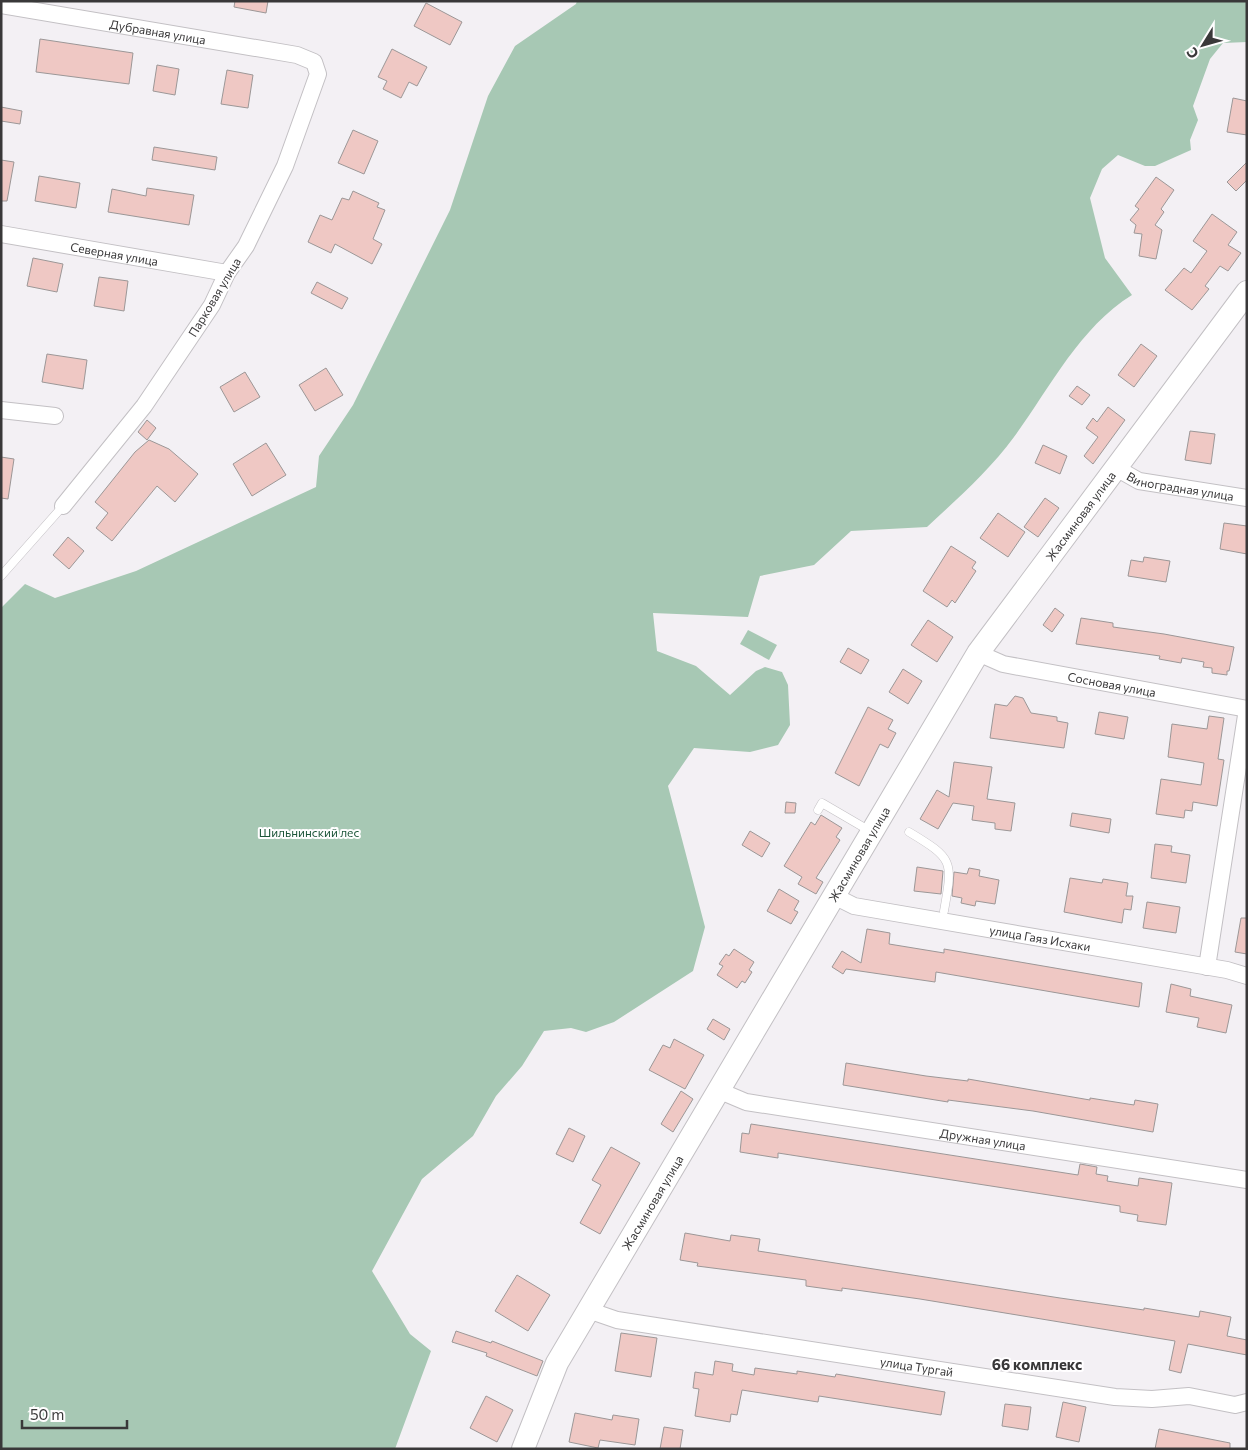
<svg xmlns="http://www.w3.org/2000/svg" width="1248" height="1450" font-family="Commissioner,sans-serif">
	<rect width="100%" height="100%" fill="#f3f0f4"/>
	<!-- green -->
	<g fill="#a7c8b4">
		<path d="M577 1H1247V42L1223 43 1210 59 1193 106 1198 120 1190 140 1191 150 1155 166H1145L1118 155 1102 169 1090 198 1105 258 1132 295C1079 328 1050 388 1014 437 989 471 957 499 927 527L851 531 814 565 760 576 748 617 653 613 657 651 696 666 730 695 756 671 765 667 782 672 788 685 790 725 778 745 750 752 694 748 668 786 705 927 693 971 614 1022 586 1032 571 1028 544 1031 522 1066 496 1096 473 1136 422 1179 372 1271 410 1334 431 1351 395 1449H1V608L25 584 55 598 136 571 316 487 319 456 353 405 450 210 488 96 515 46 576 4Z"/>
		<path d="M748 630 777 645 769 660 740 644Z"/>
	</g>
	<!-- building -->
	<g fill="#efc8c4" stroke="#9c9797">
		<path d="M235 1H268L266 13 234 7Z"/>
		<path d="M426 3 462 22 450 45 414 26Z"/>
		<path d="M40 39 133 53 129 84 36 72Z"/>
		<path d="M392 49 427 67 417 86 409 82 401 98 383 89 387 81 378 77Z"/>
		<path d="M157 65 179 69 175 95 153 91Z"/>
		<path d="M227 70 253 75 248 108 221 104Z"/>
		<path d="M1233 98 1247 101V135L1227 132Z"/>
		<path d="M1 107 22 111 20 124 1 121Z"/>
		<path d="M353 130 378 141 364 174 338 163Z"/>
		<path d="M154 147 217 157 215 170 152 160Z"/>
		<path d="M1 160 14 162 7 201H1Z"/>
		<path d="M1247 162V180L1236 191 1227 182Z"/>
		<path d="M39 176 80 183 76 208 35 201Z"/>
		<path d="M1156 177 1174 190 1161 209 1164 212 1155 225 1162 230 1156 259 1139 256 1142 234 1134 233 1136 225 1130 220 1139 209 1135 206Z"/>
		<path d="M147 188 194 195 189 225 108 212 112 189 146 196Z"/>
		<path d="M353 191 379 203 377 207 385 210 373 239 382 244 372 264 335 244 331 253 308 242 320 215 332 220 342 198 349 200Z"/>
		<path d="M1212 214 1237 232 1228 245 1241 253 1228 271 1220 266 1205 286 1209 289 1192 310 1165 290 1184 268 1191 273 1207 251 1193 241Z"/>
		<path d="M33 258 63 264 57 292 27 286Z"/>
		<path d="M99 277 128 281 124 311 94 306Z"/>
		<path d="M317 282 348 298 342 309 311 293Z"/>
		<path d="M1141 344 1157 356 1134 387 1118 375Z"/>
		<path d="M47 354 87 360 83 389 42 382Z"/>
		<path d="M326 368 343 395 315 411 299 385Z"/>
		<path d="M245 372 260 397 234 412 220 387Z"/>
		<path d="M1077 386 1090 395 1082 405 1069 396Z"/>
		<path d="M1108 407 1125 420 1093 464 1084 456 1098 437 1086 428 1093 418 1097 422Z"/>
		<path d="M147 420 156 428 147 440 138 432Z"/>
		<path d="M1190 431 1215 434 1211 464 1185 460Z"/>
		<path d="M149 440 169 449 198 474 175 502 157 486 112 541 96 528 108 513 95 502 135 452Z"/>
		<path d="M266 443 286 475 252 496 233 464Z"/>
		<path d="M1043 445 1067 456 1060 474 1035 463Z"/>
		<path d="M1 457 14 459 8 499 1 498Z"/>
		<path d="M1045 498 1059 508 1038 537 1024 527Z"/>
		<path d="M998 513 1025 532 1008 557 980 538Z"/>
		<path d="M1224 523 1247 526V554L1220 549Z"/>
		<path d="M68 537 84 551 69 569 53 555Z"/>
		<path d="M951 546 976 562 972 568 976 571 955 603 952 600 947 607 923 591Z"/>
		<path d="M1144 557 1170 561 1166 582 1128 576 1131 560 1143 562Z"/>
		<path d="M1055 608 1064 615 1052 632 1043 625Z"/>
		<path d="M1081 618 1113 623V627L1164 634 1234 647 1229 671H1227V675L1212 673V668L1203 667 1204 662 1182 658 1181 663 1159 659 1160 656 1076 644Z"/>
		<path d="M928 620 953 637 937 662 911 645Z"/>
		<path d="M848 648 869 660 861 674 840 662Z"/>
		<path d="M903 669 922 681 908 704 889 692Z"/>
		<path d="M1015 696 1023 698 1031 713 1057 717V721L1068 723 1064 748 990 738 995 704 1007 706Z"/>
		<path d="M868 707 893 720 888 729 896 733 888 748 880 744 859 786 835 773Z"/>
		<path d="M1099 712 1128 717 1124 739 1095 734Z"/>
		<path d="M1209 716 1224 718 1218 759 1224 760 1217 806 1193 802 1192 811 1185 810 1184 818 1156 814 1161 779 1201 785 1204 763 1168 757 1172 724 1207 729Z"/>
		<path d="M954 762 992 767 987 799 1015 803 1011 831 995 829V823L972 820 974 806 953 803 938 829 920 819 937 790 949 797Z"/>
		<path d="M786 802 796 803 795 813H785Z"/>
		<path d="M1072 813 1111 819 1109 833 1070 826Z"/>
		<path d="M821 815 842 828 836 837 840 840 816 878 823 882 816 894 798 884 802 877 784 866 811 822 815 825Z"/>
		<path d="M750 831 770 843 762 857 742 845Z"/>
		<path d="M1155 844 1172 846 1171 852 1190 855 1186 883 1151 878Z"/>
		<path d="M917 867 943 871 941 894 914 891Z"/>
		<path d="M969 868 980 870 979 876 999 880 995 904 976 901 975 906 961 903 962 898 952 896 954 872 967 874Z"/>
		<path d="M1070 878 1102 883 1103 879 1128 883 1126 896H1133L1131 910 1124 909 1122 923 1064 912Z"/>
		<path d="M779 889 799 901 794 910 798 912 791 924 767 911Z"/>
		<path d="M1147 902 1180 907 1176 933 1143 928Z"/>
		<path d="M1241 918H1247V954L1235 952Z"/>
		<path d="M867 929 890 933 889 944 944 953V949L1142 983 1139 1007 936 972 935 982 846 969 843 974 832 967 842 951 861 963Z"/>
		<path d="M734 949 754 962 749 970 752 972 745 983 742 981 737 988 717 975 723 966 719 964 726 954 729 956Z"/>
		<path d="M1171 984 1191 989 1190 996 1232 1005 1226 1033 1197 1027 1199 1018 1166 1012Z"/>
		<path d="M713 1019 730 1029 724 1040 707 1029Z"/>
		<path d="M674 1039 704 1055 685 1089 649 1070 663 1045 670 1048Z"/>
		<path d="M846 1063 926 1076 968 1081V1079L1090 1100V1098L1134 1105 1135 1100 1158 1104 1153 1132 1033 1111 948 1100V1102L843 1085Z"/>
		<path d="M681 1091 693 1099 673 1132 661 1124Z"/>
		<path d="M751 1124 1078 1175 1080 1164 1097 1167 1096 1174 1108 1176 1107 1181 1138 1186 1139 1178 1172 1183 1166 1225 1137 1221 1138 1215 1120 1212V1206L778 1153V1158L740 1152 742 1133 749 1134Z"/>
		<path d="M569 1128 585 1136 573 1162 556 1154Z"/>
		<path d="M611 1147 640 1163 600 1234 580 1223 601 1185 592 1180Z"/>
		<path d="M685 1233 730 1241 731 1235 760 1239 758 1251 1060 1298 1144 1310V1308L1199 1317 1200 1311 1231 1317 1227 1336 1247 1340V1355L1188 1344 1181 1373 1169 1370 1175 1341 920 1299 842 1288V1291L806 1286V1280L697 1266 698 1263 680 1260Z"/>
		<path d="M517 1275 550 1295 528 1331 495 1311Z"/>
		<path d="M456 1331 491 1343 492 1341 543 1361 537 1376 486 1356 487 1353 452 1342Z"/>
		<path d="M621 1333 657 1338 651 1377 615 1371Z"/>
		<path d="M715 1361 733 1364 732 1371 754 1375 755 1368 797 1374V1371L835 1377 836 1374 945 1392 941 1415 819 1396 818 1402 742 1390 737 1415 731 1414 730 1422 695 1416 699 1389 693 1388 695 1372 713 1375Z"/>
		<path d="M486 1396 513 1410 497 1442 470 1428Z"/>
		<path d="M1063 1402 1086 1407 1079 1442 1056 1437Z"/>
		<path d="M1005 1404 1031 1407 1028 1430 1002 1426Z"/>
		<path d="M575 1413 612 1420 613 1415 639 1419 635 1445 600 1440 598 1448 569 1442Z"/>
		<path d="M664 1427 683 1430 680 1449H660Z"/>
		<path d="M1159 1429 1230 1443V1449H1155Z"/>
	</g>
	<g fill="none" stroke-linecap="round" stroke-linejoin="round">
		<defs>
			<g id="lane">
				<path d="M1 576 63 506"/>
				<path d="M818 810 822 803 870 831"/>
				<path d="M909 832C954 859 953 861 944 911"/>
			</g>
			<g id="street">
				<path id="s1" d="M1 5 297 55 314 62 318 74 285 166 246 246 227 273 212 305 144 406 63 506"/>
				<path id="s2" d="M1 234 227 273"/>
				<path d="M1 410 55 416"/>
				<path id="s3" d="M1116 468 1139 481 1247 498"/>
				<path id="s4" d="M978 653 1003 664 1247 709"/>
				<path id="s5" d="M836 897 854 906 1227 970 1247 976"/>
				<path d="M1207 967 1247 709"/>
				<path id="s6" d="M720 1091 746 1102 1247 1180"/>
				<path id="s7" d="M588 1310 617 1320 1115 1397 1152 1399 1189 1396 1235 1405 1247 1402"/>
			</g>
			<g id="secondary">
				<path id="s8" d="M523 1449 557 1363 978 653 1247 292"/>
			</g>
		</defs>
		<!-- lane casing -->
		<use href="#lane" stroke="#c3c0c4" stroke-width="9"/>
		<!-- street casing -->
		<use href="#street" stroke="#c3c0c4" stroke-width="18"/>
		<!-- secondary casing -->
		<use href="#secondary" stroke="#c3c0c4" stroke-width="24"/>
		<!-- lane -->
		<use href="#lane" stroke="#fff" stroke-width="8"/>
		<!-- street -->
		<use href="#street" stroke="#fff" stroke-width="16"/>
		<!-- secondary -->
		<use href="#secondary" stroke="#fff" stroke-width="22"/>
	</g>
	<g text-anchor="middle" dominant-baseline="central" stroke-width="4" stroke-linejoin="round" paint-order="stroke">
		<!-- street labels -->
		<g font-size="12" fill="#393839" stroke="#fffeff">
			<text stroke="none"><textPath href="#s1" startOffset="159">Дубравная улица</textPath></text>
			<text stroke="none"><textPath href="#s2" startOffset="115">Северная улица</textPath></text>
			<text transform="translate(214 297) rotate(-59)">Парковая улица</text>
			<text stroke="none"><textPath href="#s3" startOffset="68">Виноградная улица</textPath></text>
			<text stroke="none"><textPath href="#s8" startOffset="1089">Жасминовая улица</textPath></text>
			<text stroke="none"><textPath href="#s4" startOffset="138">Сосновая улица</textPath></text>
			<text stroke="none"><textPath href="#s8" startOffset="684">Жасминовая улица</textPath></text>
			<text stroke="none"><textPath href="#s5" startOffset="209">улица Гаяз Исхаки</textPath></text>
			<text stroke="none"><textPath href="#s6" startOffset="268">Дружная улица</textPath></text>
			<text stroke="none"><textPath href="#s8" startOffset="279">Жасминовая улица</textPath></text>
			<text stroke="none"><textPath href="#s7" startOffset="334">улица Тургай</textPath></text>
		</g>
		<!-- park labels -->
		<g font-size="12" fill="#1d563a" stroke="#fffeff">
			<text x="309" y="832">Шильнинский лес</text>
		</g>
		<!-- quarter labels -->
		<g font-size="15" font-weight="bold" fill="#393839" stroke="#fffeff">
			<text x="1037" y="1364">66 комплекс</text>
		</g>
	</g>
	<!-- border -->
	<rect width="1248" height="1450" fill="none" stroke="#393839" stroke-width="5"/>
	<!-- north arrow -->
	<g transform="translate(1203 45) rotate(233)" stroke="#fffeff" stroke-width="4" paint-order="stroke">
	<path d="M0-4L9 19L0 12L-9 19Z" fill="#393839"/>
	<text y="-8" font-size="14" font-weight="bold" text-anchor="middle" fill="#393839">С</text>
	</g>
	<!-- scale -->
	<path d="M22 1420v8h105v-8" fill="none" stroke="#393839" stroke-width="2.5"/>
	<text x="30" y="1420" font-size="15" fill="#393839" stroke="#fffeff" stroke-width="4" paint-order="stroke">50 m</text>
</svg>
